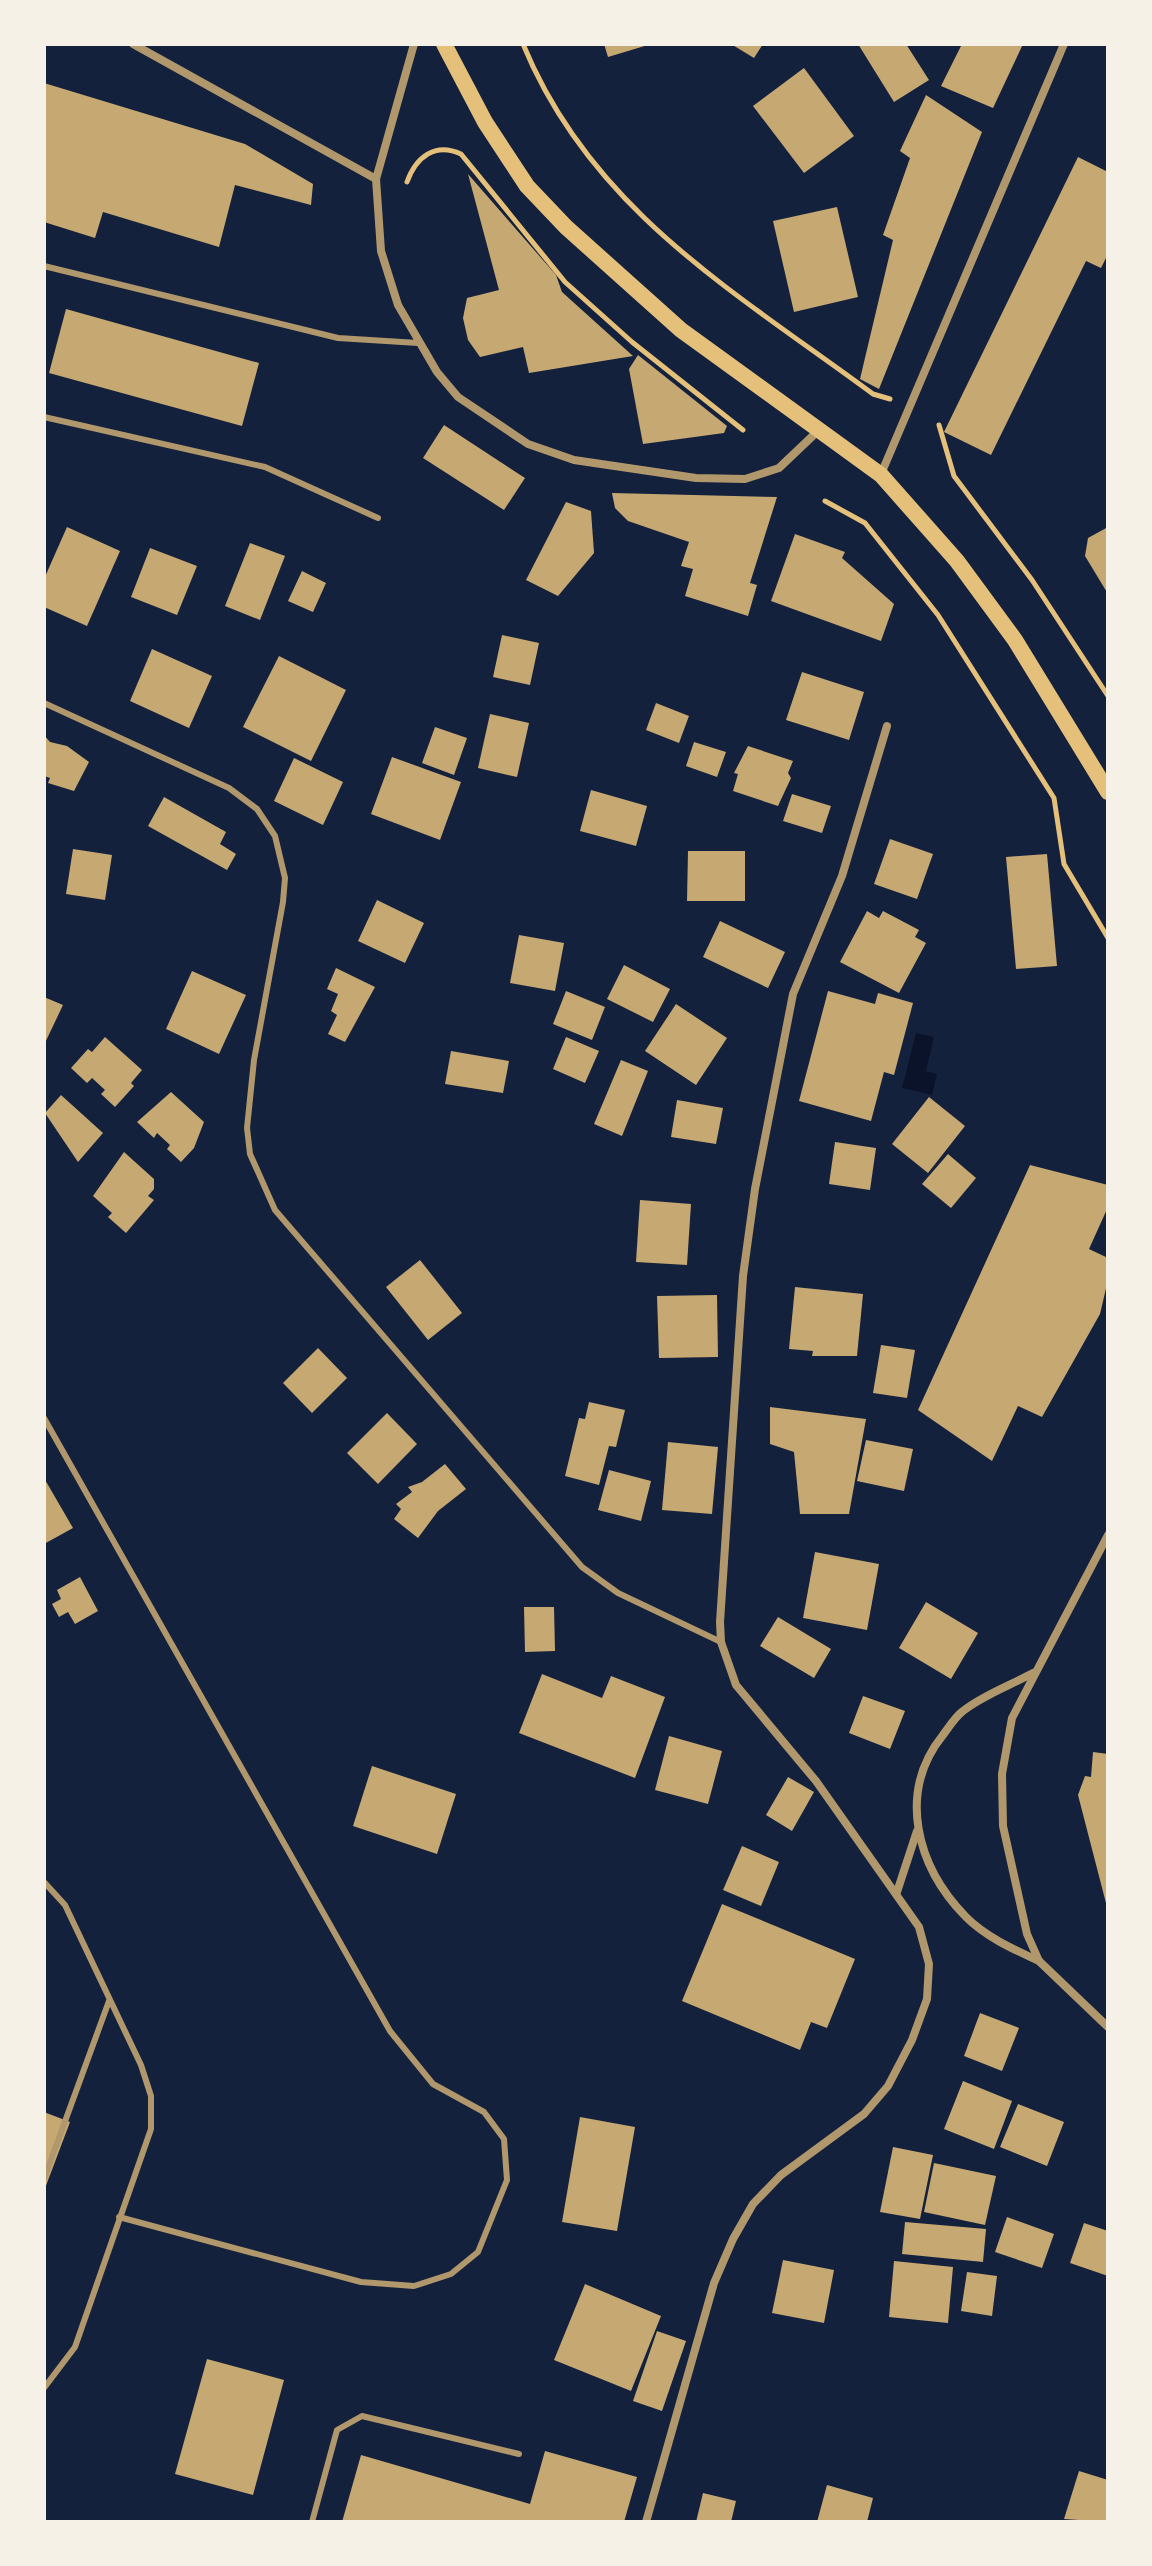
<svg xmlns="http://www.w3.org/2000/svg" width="1152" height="2566" font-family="Commissioner,sans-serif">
	<rect width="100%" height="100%" fill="#14213d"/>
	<!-- water -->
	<path fill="#0b132b" d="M916 1033 934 1037 926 1071 937 1074 932 1095 902 1088Z"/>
	<!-- building -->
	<g fill="#c6a872">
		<path d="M604 44H648V45L608 57Z"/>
		<path d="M731 44H763L754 58Z"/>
		<path d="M858 44H906L929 80 894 102Z"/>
		<path d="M962 44H1023L993 108 941 86Z"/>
		<path d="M804 68 854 136 804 173 753 106Z"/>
		<path d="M44 83 245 144 313 184 311 205 235 185 219 247 103 212 95 238 44 222Z"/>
		<path d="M926 95 982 132 879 389 860 379 893 240 883 235 910 158 900 151Z"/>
		<path d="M1078 157 1108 172V254L1101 268 1086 261 991 455 944 432Z"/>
		<path d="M468 174 556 275 562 292 633 356 529 373 523 347 480 357 468 340 463 318 467 298 499 290Z"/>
		<path d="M837 207 858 297 794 312 773 221Z"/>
		<path d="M66 309 259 363 242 426 49 373Z"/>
		<path d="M638 355 727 426 724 433 643 444 629 369Z"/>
		<path d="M444 425 525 478 504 510 423 458Z"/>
		<path d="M612 493 777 497 750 583 757 585 748 616 685 596 693 569 681 566 689 542 628 521 615 508Z"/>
		<path d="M566 502 591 511 594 553 558 596 526 580Z"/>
		<path d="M67 527 120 551 87 626 44 607V579Z"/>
		<path d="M1108 527V594L1085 556 1088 538Z"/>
		<path d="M795 534 845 552 842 558 894 604 881 641 771 601Z"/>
		<path d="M250 543 285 556 260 620 225 606Z"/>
		<path d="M150 548 197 566 177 615 131 597Z"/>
		<path d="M302 571 326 583 313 612 288 601Z"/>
		<path d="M502 635 539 643 530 685 493 677Z"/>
		<path d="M152 649 212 676 189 728 130 701Z"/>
		<path d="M279 656 346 690 311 761 243 727Z"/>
		<path d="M802 672 864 692 849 740 786 720Z"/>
		<path d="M656 703 689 716 679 743 646 730Z"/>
		<path d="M490 714 529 723 517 777 478 768Z"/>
		<path d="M435 727 467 738 454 775 422 763Z"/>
		<path d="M44 735 50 742 67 746 89 762 74 791 48 783 50 778 44 776Z"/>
		<path d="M694 742 726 752 717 777 686 766Z"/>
		<path d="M748 746 793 761 788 773 791 778 778 806 733 791 738 774 734 773Z"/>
		<path d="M392 757 461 782 440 840 371 814Z"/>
		<path d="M294 758 343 782 323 825 274 801Z"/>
		<path d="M591 790 647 806 636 846 580 831Z"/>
		<path d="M792 794 831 806 822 833 783 821Z"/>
		<path d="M164 797 226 832 220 844 236 854 227 870 148 826Z"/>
		<path d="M890 839 933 854 917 899 874 884Z"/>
		<path d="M73 849 112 855 105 900 66 894Z"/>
		<path d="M688 851H745V901H687Z"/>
		<path d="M1047 854 1057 966 1016 969 1006 857Z"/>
		<path d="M377 900 424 923 405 963 358 941Z"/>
		<path d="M867 911 879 918 883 911 919 930 915 937 926 943 899 993 840 962Z"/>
		<path d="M720 921 785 952 768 988 703 957Z"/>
		<path d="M519 935 564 943 555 991 510 983Z"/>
		<path d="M624 965 670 989 653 1022 607 999Z"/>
		<path d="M336 968 375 987 345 1042 328 1034 337 1015 331 1011 338 994 327 989Z"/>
		<path d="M192 971 246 995 219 1054 166 1029Z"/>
		<path d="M566 991 605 1007 592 1040 553 1024Z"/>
		<path d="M828 991 875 1004 878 993 913 1003 894 1075 884 1072 871 1121 799 1101Z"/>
		<path d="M44 997 63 1005 44 1045Z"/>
		<path d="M676 1004 727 1038 696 1085 645 1051Z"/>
		<path d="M105 1037 142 1070 131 1083 134 1086 115 1107 101 1094 105 1090 92 1078 87 1083 71 1068 88 1049 92 1052Z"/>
		<path d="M566 1037 599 1051 585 1083 553 1069Z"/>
		<path d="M451 1051 509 1061 503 1093 445 1084Z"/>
		<path d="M621 1060 648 1071 622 1136 594 1124Z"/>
		<path d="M171 1092 204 1122 194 1148 181 1162 167 1149 170 1145 157 1133 154 1138 137 1122Z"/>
		<path d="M61 1095 103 1133 78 1162 45 1113Z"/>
		<path d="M929 1097 965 1126 928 1173 892 1144Z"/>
		<path d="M677 1100 723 1108 716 1144 671 1137Z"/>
		<path d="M835 1142 876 1148 870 1190 829 1184Z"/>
		<path d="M124 1152 154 1179V1189L148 1196 154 1200 126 1233 108 1217 112 1213 93 1196Z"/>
		<path d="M948 1154 976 1178 951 1208 922 1184Z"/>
		<path d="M1030 1165 1108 1185V1207L1089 1249 1108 1258V1280L1100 1314 1042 1417 1018 1406 992 1461 918 1410Z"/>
		<path d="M640 1200 691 1204 687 1265 636 1262Z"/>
		<path d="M420 1260 462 1313 428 1340 386 1287Z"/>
		<path d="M795 1287 863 1294 857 1356H812L813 1351 789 1349Z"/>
		<path d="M717 1295 718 1357 659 1358 657 1296Z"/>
		<path d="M881 1345 915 1350 907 1398 873 1393Z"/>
		<path d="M318 1348 347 1378 312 1413 283 1383Z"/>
		<path d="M589 1402 625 1410 616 1447 609 1446 599 1485 565 1476 579 1418 585 1419Z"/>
		<path d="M770 1407 866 1419 849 1514H800L794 1452 770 1444Z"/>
		<path d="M387 1413 417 1444 378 1484 347 1453Z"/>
		<path d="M866 1440 913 1449 904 1491 857 1481Z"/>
		<path d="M668 1442 718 1447 712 1514 662 1510Z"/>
		<path d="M445 1464 466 1489 438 1511 418 1538 394 1519 401 1509 396 1504 412 1492 408 1487 422 1482Z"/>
		<path d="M609 1470 651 1481 641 1521 598 1510Z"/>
		<path d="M44 1478 73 1528 44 1544Z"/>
		<path d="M815 1552 879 1564 867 1630 803 1618Z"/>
		<path d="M80 1577 98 1611 75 1624 68 1612 59 1617 52 1604 61 1599 57 1590Z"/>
		<path d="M926 1602 978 1633 951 1679 899 1648Z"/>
		<path d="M524 1607H554L555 1651 525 1652Z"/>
		<path d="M778 1617 831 1649 814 1678 760 1646Z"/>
		<path d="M542 1674 602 1698 611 1676 665 1697 635 1778 519 1733Z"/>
		<path d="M863 1696 905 1711 890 1749 849 1733Z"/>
		<path d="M669 1736 722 1751 708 1804 655 1790Z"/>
		<path d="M1093 1752 1108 1754 1107 1907 1078 1795 1085 1776 1091 1777Z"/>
		<path d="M372 1766 456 1794 437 1854 353 1826Z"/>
		<path d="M788 1777 814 1792 792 1831 766 1815Z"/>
		<path d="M742 1846 779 1862 761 1906 723 1890Z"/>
		<path d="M722 1904 855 1959 827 2028 811 2022 800 2050 682 2001Z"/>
		<path d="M980 2013 1019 2028 1002 2071 964 2056Z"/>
		<path d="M963 2081 1012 2101 994 2149 944 2129Z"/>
		<path d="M1018 2104 1064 2122 1047 2166 1000 2147Z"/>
		<path d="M44 2112 70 2122 44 2191Z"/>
		<path d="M580 2117 635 2127 617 2231 562 2222Z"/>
		<path d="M893 2147 933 2155 920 2219 880 2212Z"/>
		<path d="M934 2163 996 2176 985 2225 924 2212Z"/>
		<path d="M1007 2217 1054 2234 1042 2268 995 2252Z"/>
		<path d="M905 2222 986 2229 983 2262 902 2254Z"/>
		<path d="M1084 2223 1108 2231V2276L1070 2263Z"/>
		<path d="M783 2260 834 2270 824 2323 772 2313Z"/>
		<path d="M894 2261 953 2267 948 2323 889 2317Z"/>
		<path d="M967 2272 997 2276 992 2316 961 2311Z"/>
		<path d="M585 2284 661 2316 631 2391 554 2360Z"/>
		<path d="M657 2331 686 2341 662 2411 633 2401Z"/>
		<path d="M207 2359 284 2380 253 2495 175 2474Z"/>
		<path d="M545 2451 637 2477 624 2522H342L361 2455 530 2504Z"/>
		<path d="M1079 2471 1108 2480V2522L1064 2519Z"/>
		<path d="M827 2485 873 2498 867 2522H817Z"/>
		<path d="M703 2493 736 2501 731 2522H696Z"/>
	</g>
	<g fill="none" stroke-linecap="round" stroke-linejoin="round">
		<!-- path -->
		<g stroke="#e5c07b" stroke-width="5">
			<path d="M523 44C591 210 735 292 873 394L890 399"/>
			<path d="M407 182C416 157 435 142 461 154L565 282 632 342 743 430"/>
			<path d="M939 425 954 476 1032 580 1108 696"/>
			<path d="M825 501 865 523 938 615 1054 798 1064 864 1108 938"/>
		</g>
		<!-- service -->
		<g stroke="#b1986c" stroke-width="6">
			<path d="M44 266 338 338 418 343"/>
			<path d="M44 417 265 467 378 518"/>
			<path d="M44 703 229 788 257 809 275 836 285 878 283 902 254 1060 247 1128 250 1154 275 1210 582 1567 618 1593 721 1642"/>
			<path d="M44 1418 390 2031 433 2084 484 2112 504 2139 507 2180 478 2252 451 2274 414 2286 361 2282 119 2217"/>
			<path d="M44 1882 65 1905 141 2065 151 2096V2129L75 2347 44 2388"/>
			<path d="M44 2179 109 2001"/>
			<path d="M312 2522 337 2430 362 2416 519 2454"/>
		</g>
		<!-- minor -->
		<g stroke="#b1986c" stroke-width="8">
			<path d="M133 44 376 179"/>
			<path d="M414 44 376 179 381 251 398 305 437 372 458 397 528 444 574 460 696 478 745 479 779 468 820 429"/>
			<path d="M881 474 1064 44"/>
			<path d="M1108 1535 1012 1718 1002 1774 1003 1826 1027 1934 1039 1961 1108 2027"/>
			<path d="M1033 1673C1011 1685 983 1695 963 1711 955 1717 949 1727 943 1735 897 1792 916 1866 966 1917 986 1937 1013 1949 1039 1961"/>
			<path d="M897 1892 917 1831"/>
			<path d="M646 2522 714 2283 733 2239 753 2204 781 2175 864 2114 888 2086 912 2040 927 1999 929 1964 919 1927 816 1781 736 1685 721 1642 720 1622 743 1276 755 1189 793 994 842 876 887 726"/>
		</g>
		<!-- secondary -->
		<path stroke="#e5c07b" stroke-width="16" d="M444 44 485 122 527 186 566 227 681 330 881 475 957 561 1015 640 1108 792"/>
	</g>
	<!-- border -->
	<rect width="1152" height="2566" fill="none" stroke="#f6f1e7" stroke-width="92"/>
</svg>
